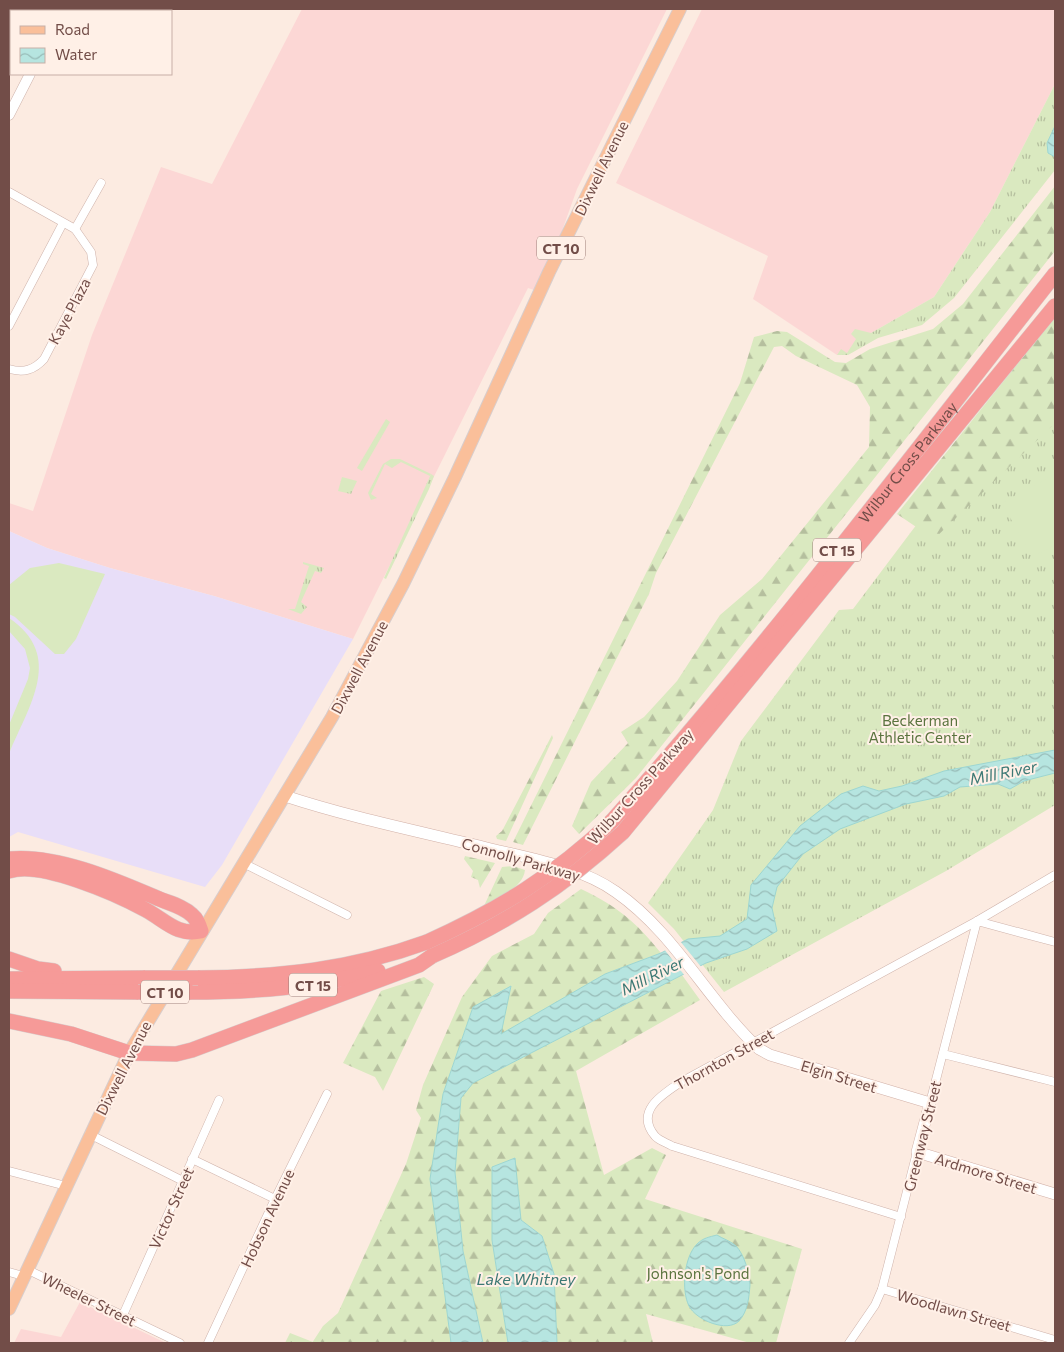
<svg xmlns="http://www.w3.org/2000/svg" width="1064" height="1352" font-family="Commissioner,sans-serif">
	<defs>
		<pattern id="grass-tufts" width="24" height="20" patternUnits="userSpaceOnUse" patternTransform="scale(1.25)"><rect width="24" height="20" fill="#dae9c0"/><path d="M3 7l-1-3M5 7V3M7 7l1-3M15 17l-1-3M17 17v-4M19 17l1-3" fill="none" stroke="#b5bf9e"/></pattern>
		<pattern id="forest-firs" width="22" height="20" patternUnits="userSpaceOnUse" patternTransform="scale(1.25)"><rect width="22" height="20" fill="#dae9c0"/><path d="M5 1l3.5 6h-7zM16 11l3.5 6h-7z" fill="#b5bf9e"/></pattern>
		<pattern id="water-waves" width="16" height="10" patternUnits="userSpaceOnUse" patternTransform="scale(1.25)"><rect width="16" height="10" fill="#b6e5e0"/><path d="M0 5q4-4 8 0t8 0" fill="none" stroke="#98bcb8"/></pattern>
	</defs>
	<rect width="100%" height="100%" fill="#fcebe1"/>
	<!-- commercial -->
	<g fill="#fcd7d5">
		<path d="M302 9H667L577 189 540 292 528 288 353 639 214 596 110 568 47 548 9 531V503L33 511 92 335 161 167 212 184Z"/>
		<path d="M702 9H1055V84L990 212 934 297 871 333 853 352 837 355 753 299 768 256 616 183Z"/>
		<path d="M80 1302 166 1343H14L21 1329 61 1337Z"/>
	</g>
	<!-- education -->
	<path fill="#e8def8" d="M9 531 47 548 110 568 214 596 353 639 222 865 205 887 18 832 9 837Z"/>
	<!-- grass -->
	<g fill="url(#grass-tufts)">
		<path d="M1055 84V170L954 298 922 325 878 338 848 355H837L841 349 847 353 856 339 851 334 855 329 871 333 934 297 990 212Z"/>
		<path d="M1055 367V805L946 871 724 992 674 929 648 903 713 810 741 741 839 610 853 609 975 447Z"/>
		<path d="M431 474 434 476 429 489 386 579 384 578Z"/>
		<path d="M342 477 357 481 351 494 338 491Z"/>
		<path d="M303 562 324 568 321 573 315 571 301 602 307 607 301 614 288 609H295L309 566 303 564Z"/>
		<path d="M290 1333 313 1342 285 1343Z"/>
	</g>
	<!-- forest -->
	<g fill="url(#forest-firs)">
		<path d="M1055 186V251L636 778 579 834 572 826 591 782 628 743 621 732 644 717 677 681 720 615 762 579 869 447 870 407 857 385 796 356 782 346 774 347 656 573 649 594 523 845 513 842 740 383 754 337 777 331 787 332 835 362 846 363 870 349 933 329 963 304Z"/>
		<path d="M1055 317V423L934 539 897 514Z"/>
		<path d="M552 735 553 738 506 841 497 839 496 836 502 831Z"/>
		<path d="M465 856 495 863 480 888 478 880 471 877 473 871 464 859Z"/>
		<path d="M513 866 525 870C523 888 499 897 484 906L502 867Z"/>
		<path d="M581 889C618 907 635 921 661 953L605 974 501 1035 473 1007 443 1094V1279L451 1343H312L323 1326 338 1313 406 1164 421 1118 416 1110 423 1085 462 997 492 956 534 934 548 913Z"/>
		<path d="M682 975 700 1000 576 1071 604 1175 652 1148 666 1155 645 1199 802 1249 776 1343H750L646 1314 653 1343H557L554 1274 542 1236 521 1220 492 1167V1240L508 1343H483L463 1251 455 1172 461 1097 473 1083Z"/>
		<path d="M424 977 434 984 383 1091 375 1077 343 1063 381 991Z"/>
	</g>
	<!-- garden -->
	<g fill="#dae9c0">
		<path d="M386 419 390 422 362 471 357 468Z"/>
		<path d="M391 459H400L431 474 430 476 401 462 392 468 385 464 371 494 377 498 371 500 368 493 383 464Z"/>
		<path d="M1055 474V545L1032 557 1002 503Z"/>
		<path d="M59 563 105 574 76 639 64 654H55L15 617 9 614V585L30 568Z"/>
		<path d="M9 618C65 656 29 705 9 754V725L28 679 30 668 25 649 9 631Z"/>
	</g>
	<!-- water -->
	<g fill="url(#water-waves)" stroke="#9dd6d1">
		<path d="M1055 126V157L1048 153 1047 143Z"/>
		<path d="M1055 750V773L1024 781 1010 789 998 784 960 787 944 796 906 804 840 829 803 854 777 887 772 908 777 931 747 949 706 963 682 975 473 1083 461 1098 455 1172 463 1251 483 1343H451L430 1179 443 1094 473 1007 511 986 501 1034 605 974 661 953 688 939 720 936 747 919 751 885 800 826 841 794 863 786 879 791 902 786 944 771Z"/>
		<path d="M515 1158 521 1220 542 1236 554 1274 557 1343H508L492 1240V1167Z"/>
		<path d="M717 1235C723 1239 731 1241 736 1246 744 1254 750 1274 750 1285 749 1297 748 1311 739 1321 727 1333 696 1320 689 1306 681 1290 684 1257 697 1244 703 1238 709 1237 717 1235Z"/>
	</g>
	<!-- pier -->
	<path fill="#fcebe1" d="M680 941 702 968 685 976 664 949Z"/>
	<g fill="none" stroke-linecap="round" stroke-linejoin="round">
		<defs>
			<g id="minor">
				<path d="M9 192 75 229 101 183"/>
				<path d="M9 326 63 223"/>
				<path d="M9 369C24 373 34 370 44 359L93 265 91 252 75 229"/>
				<path d="M243 863 347 915"/>
				<path d="M943 1054 1055 1082"/>
				<path d="M930 1103 977 921 1055 942"/>
				<path d="M89 1134 183 1181"/>
				<path d="M192 1159 275 1199"/>
				<path d="M9 1171 66 1186"/>
				<path d="M901 1217 672 1146C667 1143 658 1140 655 1136 634 1111 663 1094 681 1082L977 921 1055 875"/>
				<path d="M26 1269 180 1343"/>
				<path d="M9 1272 23 1276"/>
				<path d="M882 1289 1055 1340"/>
				<path d="M123 1315 219 1100"/>
				<path d="M208 1343 275 1199 327 1094"/>
				<path d="M849 1343 875 1305 882 1289 917 1152"/>
			</g>
			<g id="tertiary">
				<path d="M61 11 63 9"/>
				<path d="M9 115 30 74"/>
			</g>
			<path id="secondary" d="M285 796C352 818 422 832 491 849 532 859 581 867 616 892 675 933 707 1000 759 1049L770 1055 930 1103 917 1152 1055 1194"/>
			<path id="primary" d="M9 1309 129 1053 332 717 403 584 455 477 549 272 680 9"/>
			<g id="motorway">
				<path id="s1" d="M612 821C768 646 910 458 1055 274"/>
				<path d="M623 832 1055 306"/>
				<path d="M9 859C55 854 115 880 157 898 168 903 183 906 192 915 197 919 199 925 201 931 177 936 166 921 146 910 117 894 40 860 9 871"/>
				<path d="M9 959 38 969 54 971"/>
				<path d="M198 978C279 977 350 970 427 942"/>
				<path d="M9 979 145 978"/>
				<path d="M9 991 138 992"/>
				<path d="M189 992C257 992 313 987 378 971"/>
				<path d="M9 1021 71 1034 129 1053 176 1054 192 1050 419 965 432 956"/>
			</g>
		</defs>
		<!-- minor casing -->
		<use href="#minor" stroke="#cfb3ab" stroke-width="9"/>
		<!-- tertiary casing -->
		<use href="#tertiary" stroke="#cfb3ab" stroke-width="11"/>
		<!-- secondary casing -->
		<use href="#secondary" stroke="#d2b1a8" stroke-width="12"/>
		<!-- primary casing -->
		<use href="#primary" stroke="#d8cdcc" stroke-width="14"/>
		<!-- motorway casing -->
		<use href="#motorway" stroke="#d8cdcc" stroke-width="16"/>
		<!-- minor -->
		<use href="#minor" stroke="#fff" stroke-width="8"/>
		<!-- tertiary -->
		<use href="#tertiary" stroke="#fff" stroke-width="10"/>
		<!-- secondary -->
		<use href="#secondary" stroke="#fff" stroke-width="11"/>
		<!-- primary -->
		<use href="#primary" stroke="#fabf9a" stroke-width="12"/>
		<!-- motorway -->
		<use href="#motorway" stroke="#f69a98" stroke-width="15"/>
		<defs>
			<g id="motorway-bridge">
				<path d="M427 942C500 909 554 876 612 821"/>
				<path d="M432 956C507 923 563 887 623 832"/>
				<path d="M145 978H198"/>
				<path d="M138 992H189"/>
			</g>
		</defs>
		<!-- motorway-bridge casing -->
		<use href="#motorway-bridge" stroke="#d8cdcc" stroke-width="16" stroke-linecap="butt"/>
		<!-- motorway-bridge -->
		<use href="#motorway-bridge" stroke="#f69a98" stroke-width="15"/>
	</g>
	<g text-anchor="middle" dominant-baseline="central" stroke-width="4" stroke-linejoin="round" paint-order="stroke">
		<!-- shield labels -->
		<g fill="#fff0e7" stroke="#9c7e78" stroke-width="1">
			<rect x="537" y="236.5" width="48" height="23" rx="4"/>
			<rect x="813" y="538.5" width="48" height="23" rx="4"/>
			<rect x="289" y="973.5" width="48" height="23" rx="4"/>
			<rect x="141" y="980.5" width="48" height="23" rx="4"/>
		</g>
		<g font-size="14" font-weight="bold" fill="#724d48">
			<text x="561" y="248">CT 10</text>
			<text x="837" y="550">CT 15</text>
			<text x="313" y="985">CT 15</text>
			<text x="165" y="992">CT 10</text>
		</g>
		<!-- street labels -->
		<g font-size="15" fill="#724d48" stroke="#fff0e7">
			<text transform="translate(601 168) rotate(-64)">Dixwell Avenue</text>
			<text transform="translate(69 311) rotate(-62)">Kaye Plaza</text>
			<text stroke="none"><textPath href="#s1" startOffset="465">Wilbur Cross Parkway</textPath></text>
			<text transform="translate(359 667) rotate(-62)">Dixwell Avenue</text>
			<text transform="translate(640 786) rotate(-48)">Wilbur Cross Parkway</text>
			<text transform="translate(521 859) rotate(16)">Connolly Parkway</text>
			<text transform="translate(724 1059) rotate(-29)">Thornton Street</text>
			<text transform="translate(123 1068) rotate(-63)">Dixwell Avenue</text>
			<text transform="translate(839 1076) rotate(17)">Elgin Street</text>
			<text transform="translate(922 1136) rotate(-76)">Greenway Street</text>
			<text transform="translate(986 1173) rotate(17)">Ardmore Street</text>
			<text transform="translate(171 1208) rotate(-66)">Victor Street</text>
			<text transform="translate(267 1218) rotate(-65)">Hobson Avenue</text>
			<text transform="translate(89 1299) rotate(26)">Wheeler Street</text>
			<text transform="translate(954 1310) rotate(16)">Woodlawn Street</text>
		</g>
		<!-- park labels -->
		<g font-size="15" fill="#5a733e" stroke="#fff0e7">
			<text x="920" y="720">Beckerman<tspan x="920" dy="17">Athletic Center</tspan></text>
			<text x="698" y="1273">Johnson's Pond</text>
		</g>
		<!-- water labels -->
		<g font-size="16" font-style="italic" fill="#3c7874" stroke="#fff0e7">
			<text transform="translate(1003 772) rotate(-11)">Mill River</text>
			<text transform="translate(652 975) rotate(-26)">Mill River</text>
			<text x="526" y="1278">Lake Whitney</text>
		</g>
	</g>
	<!-- border -->
	<rect width="1064" height="1352" fill="none" stroke="#724d48" stroke-width="20"/>
	<!-- legend -->
	<rect x="10" y="10" width="162" height="65" fill="#fff0e7" stroke="#c7afa7"/>
	<rect x="20" y="26" width="25" height="8" fill="#fabf9a" stroke="#c7afa7"/>
	<text x="55" y="35" font-size="15" fill="#724d48">Road</text>
	<rect x="20" y="48" width="25" height="15" fill="url(#water-waves)" stroke="#c7afa7"/>
	<text x="55" y="60" font-size="15" fill="#724d48">Water</text>
</svg>
